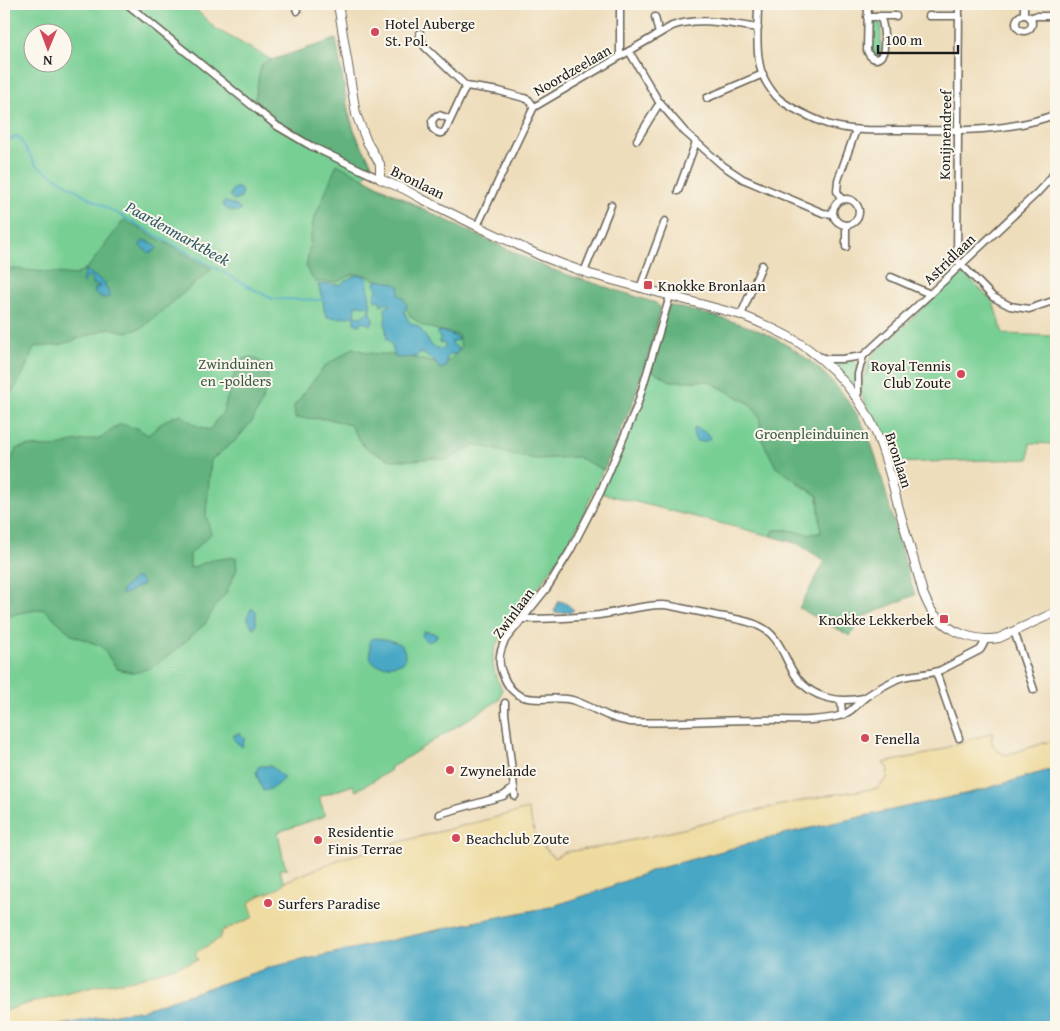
<svg xmlns="http://www.w3.org/2000/svg" width="1060" height="1031" font-family="'Gentium Book Plus',serif">
	<rect width="100%" height="100%" fill="#fbf7ec"/>
	<filter id="ink" filterUnits="userSpaceOnUse"><feTurbulence type="fractalNoise" baseFrequency=".02" numOctaves="2"/><feDisplacementMap in="SourceGraphic" scale="10" xChannelSelector="R" yChannelSelector="G"/><feConvolveMatrix kernelMatrix="1 2 1 2 8 2 1 2 1" color-interpolation-filters="sRGB"/></filter>
	<filter id="wash" filterUnits="userSpaceOnUse"><feTurbulence type="fractalNoise" baseFrequency=".0096" numOctaves="4" result="noise"/><feDisplacementMap in="SourceGraphic" scale="20" xChannelSelector="R" yChannelSelector="G"/><feGaussianBlur stdDeviation="1.12" result="paint"/><feColorMatrix in="noise" values="0 0 0 0 0 0 0 0 0 0 0 0 0 0 0 0 0 1.4 0 .05"/><feComposite in="paint" operator="in"/></filter>
	<g filter="url(#wash)">
		<rect width="100%" height="100%" fill="#edb"/>
		<!-- green -->
		<g fill="#78cf94" stroke="#4a7658" fill-rule="evenodd">
			<path d="M4 4H190L216 29 346 101C351 125 358 142 371 162V165L364 178 439 217 547 268 574 277 656 303 659 306 660 310 650 350 632 404 583 515 566 548 540 585 507 627 496 645 493 656V664L496 678 502 689 499 700 390 768 391 770 356 791 353 785 319 797 325 816 278 832 284 863 288 869H279L284 882 280 888 259 896 254 917 222 931 219 939 196 953 199 960 134 980 101 985 23 1005 4 1011ZM32 32H62V62H32Z"/>
			<path d="M876 19 881 22V52L878 57 869 54 870 22Z"/>
			<path d="M960 269 993 302 1003 334 1056 336V444L1030 443 1029 459 891 463 860 391 871 357 935 297 934 295Z"/>
			<path d="M853 360 858 365 855 390 828 362Z"/>
			<path d="M649 369 691 381H708L749 403 760 417 761 438 799 484 818 496 821 533 808 534 788 530H775L771 536 600 493Z"/>
		</g>
		<!-- forest -->
		<g fill="#62b27e" stroke="#3f674d">
			<path d="M336 39 349 116 357 138 371 162 368 170 312 144 278 123 254 104 260 70 262 64 271 60Z"/>
			<path d="M337 164 418 207 547 268 574 277 656 303 659 306 660 310 650 350 632 404 604 470 577 457 536 459 512 455 490 448 475 445 447 460 434 458 414 460H391L364 447 350 425 329 419 295 418 294 406 325 366 353 348 369 353 406 356 439 364 449 361 461 348 458 335 423 326 410 316 402 301 380 282 366 275 354 274 337 282H315L306 268 313 222Z"/>
			<path d="M124 220 212 269 142 328 126 332 110 328 60 345 34 347C27 367 19 386 4 401V268L76 275 89 266Z"/>
			<path d="M668 305C692 311 717 316 741 324 800 343 851 388 872 446 877 459 880 473 884 486 894 523 903 560 915 595L863 617 850 636 799 608 825 561 798 544 771 536 774 530H788L808 534 821 533 818 496 776 467 761 438 760 417 749 403 708 381H671L649 369Z"/>
			<path d="M253 357 267 366 268 383 262 402 253 420 236 440 211 460 206 514 211 534 190 554V568L212 560 236 557 237 569 226 593 214 608 206 623 176 650 153 667 135 673 117 669 101 646 72 635 44 609 19 613 7 617 4 616V467L11 461 16 449 26 446 54 447 73 442 101 438 120 424 137 428 148 435 164 421 180 414 195 425 209 430 223 412 236 369 242 359Z"/>
		</g>
		<!-- sand -->
		<path fill="#eeda9e" stroke="#857b5d" d="M994 732 991 739 993 745 999 752 1007 755 1056 739V768L978 791 788 833 653 870 602 890 550 907 469 923 271 967 139 1011 121 1013 51 1027H4V1011L23 1005 101 985 134 980 198 960 195 953 219 939 222 931 254 917 249 903 259 896 280 888 284 882 340 859 403 841 528 809 536 838 554 858 565 852 601 847 670 832 763 809 829 795 878 788 887 778 888 769 883 763 927 754Z"/>
		<!-- water -->
		<g fill="#46a7c5" stroke="#316270" fill-rule="evenodd">
			<path d="M234 188H240L242 193 241 198 234 201 230 196 231 192Z"/>
			<path d="M224 201C230 204 237 204 241 211 234 213 224 210 222 203Z"/>
			<path d="M143 241H147L148 242 154 244 157 247 155 251 149 253 141 247 140 245Z"/>
			<path d="M86 270 106 284 104 287 105 288H108L107 290C109 292 110 296 108 298L105 297 103 299 102 296H99L95 293V288L96 287 99 288V285L93 284V281L91 280 92 277 88 276 84 283 82 281 85 272 84 271Z"/>
			<path d="M356 275H362L367 277 372 318 373 319V323L371 325 363 322 359 325 354 323V318L352 316 339 318 327 317 324 310 323 300 322 298 318 285 328 284 339 285 345 281ZM356 305 367 306 369 308 368 312 361 317 355 316Z"/>
			<path d="M377 280 393 283 400 287 398 295 403 297 404 301 407 304V307L404 311 409 322 419 327 432 346 441 349 445 347V344L439 342 440 338 437 333 439 331 447 333 457 337 458 340 452 342V344L459 349 456 354H450L447 358 446 367 440 369 435 362 422 353H420L416 357 399 358 395 357 391 343 387 340 385 320 386 318 385 308 387 306H390V304L386 302 381 306 380 300 375 301 374 295 377 291 375 283Z"/>
			<path d="M695 427C701 432 709 431 710 439L703 442 696 441 693 433 694 428Z"/>
			<path d="M134 578H138L141 580 143 584 129 592 120 595 123 589Z"/>
			<path d="M558 601C565 601 569 606 574 610L570 612 555 613 554 610 556 608Z"/>
			<path d="M251 609H254L256 611V625L254 628 252 627 247 617Z"/>
			<path d="M424 631 433 633 437 635 436 638 429 642C425 640 422 638 422 634Z"/>
			<path d="M376 638C392 641 409 641 404 662 395 665 372 671 370 656 370 654 370 641 370 639Z"/>
			<path d="M240 733 242 737 245 738 242 747 234 740V735L236 734Z"/>
			<path d="M261 766H270L276 770 284 778C278 784 272 790 263 791L256 773 258 767Z"/>
			<path d="M1056 768V1027H51L121 1013 139 1011 271 967 469 923 550 907 602 890 653 870 788 833 978 791Z"/>
		</g>
		<g fill="none" stroke-linecap="round" stroke-linejoin="round">
			<!-- stream -->
			<path stroke="#46a7c5" stroke-width="2" d="M4 142 18 136 36 165 91 199 255 290 273 299 324 300"/>
		</g>
	</g>
	<g filter="url(#ink)">
		<g fill="none" stroke-linecap="round" stroke-linejoin="round">
			<defs>
				<g id="minor">
					<path d="M127 4 277 126 311 146 380 179"/>
					<path d="M295 4 297 11"/>
					<path d="M758 4C758 26 754 63 766 82 769 87 773 93 777 97 787 107 814 119 827 124 853 132 880 130 906 130 953 131 1012 132 1056 114"/>
					<path d="M959 4 957 260 993 297 1010 306 1029 309 1056 300"/>
					<path d="M1024 4V15"/>
					<circle cx="1024" cy="23" r="8"/>
					<path d="M929 16H959"/>
					<path d="M655 17 658 30 659 33"/>
					<path d="M867 17H877L881 19C884 25 886 50 882 55 876 63 869 57 867 50L868 4"/>
					<path d="M877 17 879 16H896"/>
					<path d="M1030 18 1035 16H1056"/>
					<path d="M420 33V38L425 47 466 86 499 91 524 98 529 100 534 107"/>
					<path d="M629 51 659 102 685 132 722 165 743 179 823 213 833 214"/>
					<path d="M620 56V4"/>
					<path d="M707 98 763 74"/>
					<path d="M450 119 439 115 436 116 432 121 433 129C437 133 441 135 445 131L466 86"/>
					<path d="M637 140 657 107 661 103"/>
					<path d="M678 191 696 142"/>
					<circle cx="846" cy="212" r="13"/>
					<path d="M841 199 837 191 838 180 856 130"/>
					<path d="M477 226 524 127 534 107 672 26C700 16 729 24 758 28"/>
					<path d="M846 247V225"/>
					<path d="M584 272 611 205"/>
					<path d="M891 277 930 294"/>
					<path d="M640 288 665 221"/>
					<path d="M670 296 637 406 600 493 570 551 547 588 506 639C499 651 497 662 503 675 517 711 544 694 572 700 586 704 598 712 611 717 617 719 624 721 630 722 672 724 714 720 756 720 784 719 812 723 839 716 852 713 857 703 867 696 876 690 887 684 897 679 911 673 927 676 941 670L980 650 982 647 986 639"/>
					<path d="M741 315 762 265"/>
					<path d="M818 356 827 359H842L863 356 930 294 1037 193 1050 179 1056 170"/>
					<path d="M855 397 858 393V374L863 356"/>
					<path d="M523 619C548 619 574 618 599 615 620 612 641 605 663 605 669 605 675 607 681 608 694 611 706 613 718 616 731 618 747 620 759 626 778 634 783 654 792 670 807 697 835 704 864 698"/>
					<path d="M1014 631 1034 690"/>
					<path d="M936 672 959 738"/>
					<path d="M841 700 842 715"/>
					<path d="M505 703V713L515 796"/>
					<path d="M439 814 503 796 514 788"/>
				</g>
				<path id="tertiary" d="M338 4 356 114 367 142 380 164V179L404 189 422 199 477 226 539 255 562 264 590 274 741 315C759 322 777 330 793 339 832 362 867 402 881 446 888 465 893 485 898 505 906 534 915 563 923 593 926 600 929 608 934 614 950 633 975 642 999 638L1056 612"/>
			</defs>
			<!-- minor casing -->
			<use href="#minor" stroke="#666054" stroke-width="9"/>
			<!-- tertiary casing -->
			<use href="#tertiary" stroke="#666054" stroke-width="10"/>
			<!-- minor -->
			<use href="#minor" stroke="#fff" stroke-width="6"/>
			<!-- tertiary -->
			<use href="#tertiary" stroke="#fff" stroke-width="8"/>
		</g>
	</g>
	<!-- markers -->
	<g fill="#d1495b" stroke="#fbf7ec" stroke-width="2">
		<circle cx="375" cy="32" r="5"/>
		<rect x="643" y="280" width="10" height="10" rx="2.5"/>
		<circle cx="961" cy="374" r="5"/>
		<rect x="939" y="614" width="10" height="10" rx="2.5"/>
		<circle cx="865" cy="738" r="5"/>
		<circle cx="450" cy="770" r="5"/>
		<circle cx="456" cy="838" r="5"/>
		<circle cx="318" cy="840" r="5"/>
		<circle cx="268" cy="903" r="5"/>
	</g>
	<g text-anchor="middle" dominant-baseline="central" stroke-width="4" stroke-linejoin="round" paint-order="stroke">
		<!-- poi labels -->
		<g font-size="15" fill="#1c1c1c" stroke="#fbf7ec" text-anchor="start">
			<text x="385" y="23">Hotel Auberge<tspan x="385" dy="17">St. Pol.</tspan></text>
			<text x="658" y="285">Knokke Bronlaan</text>
			<text x="951" y="365" text-anchor="end">Royal Tennis<tspan x="951" dy="17">Club Zoute</tspan></text>
			<text x="934" y="619" text-anchor="end">Knokke Lekkerbek</text>
			<text x="875" y="738">Fenella</text>
			<text x="460" y="770">Zwynelande</text>
			<text x="328" y="831">Residentie<tspan x="328" dy="17">Finis Terrae</tspan></text>
			<text x="466" y="838">Beachclub Zoute</text>
			<text x="278" y="903">Surfers Paradise</text>
		</g>
		<!-- street labels -->
		<g font-size="15" fill="#1c1c1c" stroke="#fbf7ec">
			<text transform="translate(572 70) rotate(-30)">Noordzeelaan</text>
			<text transform="translate(945 135) rotate(-89)">Konijnendreef</text>
			<text transform="translate(418 182) rotate(26)">Bronlaan</text>
			<text transform="translate(949 259) rotate(-44)">Astridlaan</text>
			<text transform="translate(899 460) rotate(72)">Bronlaan</text>
			<text transform="translate(513 613) rotate(-53)">Zwinlaan</text>
		</g>
		<!-- park labels -->
		<g font-size="15" fill="#3c5b46" stroke="#fbf7ec">
			<text x="236" y="363">Zwinduinen<tspan x="236" dy="17">en -polders</tspan></text>
			<text x="812" y="433">Groenpleinduinen</text>
		</g>
		<!-- water labels -->
		<g font-size="16" font-style="italic" fill="#2f5b68" stroke="#fbf7ec">
			<text transform="translate(178 233) rotate(29)">Paardenmarktbeek</text>
		</g>
	</g>
	<!-- margin -->
	<rect width="1060" height="1031" fill="none" stroke="#fbf7ec" stroke-width="20"/>
	<!-- north arrow -->
	<g transform="translate(48 48) rotate(181)"><circle r="24" fill="#fbf7ec" stroke="#a29f99"/>
	<path d="M0-4L9 19L0 12L-9 19Z" fill="#d1495b"/>
	<text y="-8" font-size="14" font-weight="bold" text-anchor="middle" fill="#1c1c1c">N</text>
	</g>
	<!-- scale -->
	<path d="M878 45v8h80v-8" fill="none" stroke="#1c1c1c" stroke-width="2.5"/>
	<text x="885" y="45" font-size="15" fill="#1c1c1c" stroke="#fbf7ec" stroke-width="4" paint-order="stroke">100 m</text>
</svg>
